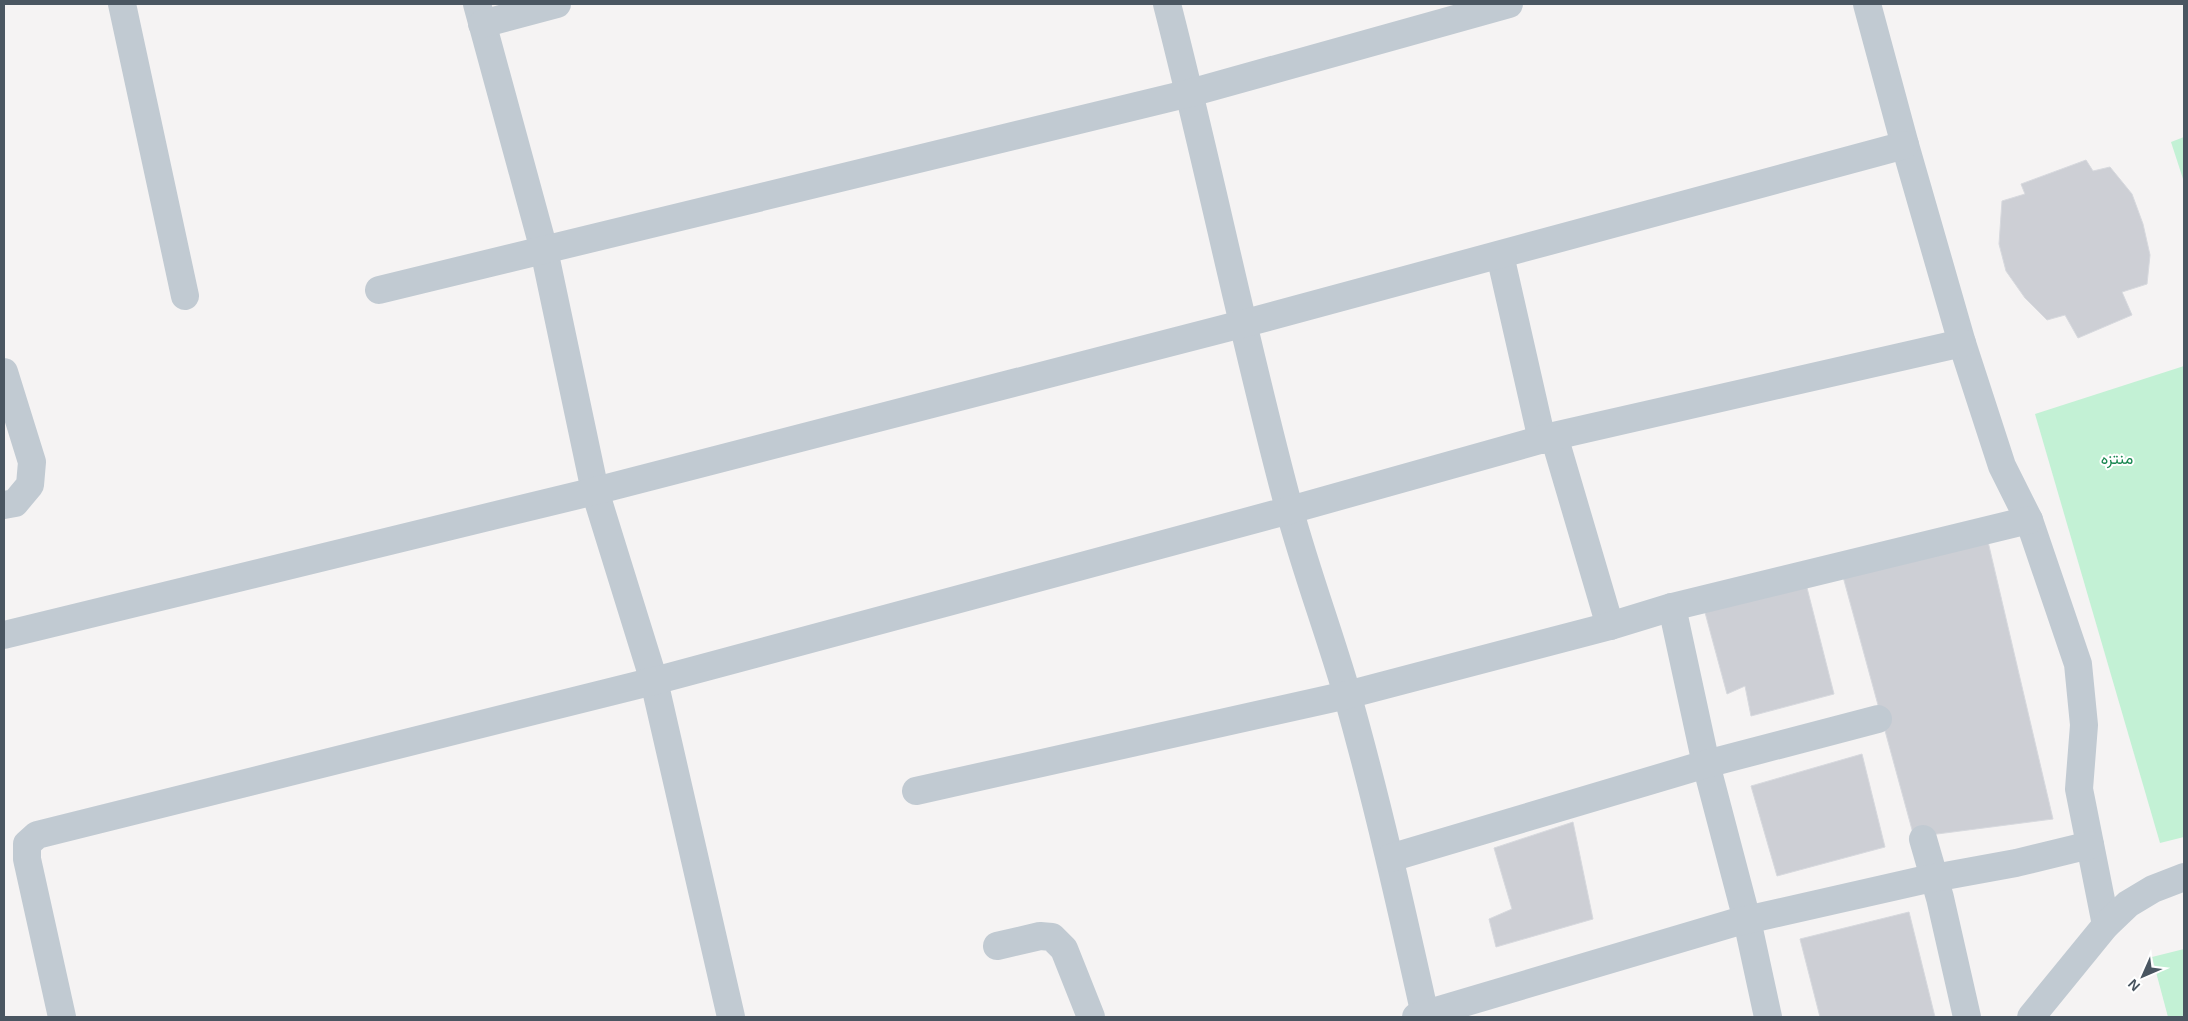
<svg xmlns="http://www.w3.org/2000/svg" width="2188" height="1021" font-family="Arial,Vazirmatn,sans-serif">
	<rect width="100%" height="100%" fill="#f5f3f3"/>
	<!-- green -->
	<g fill="#c3f1d5">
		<path d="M2184 137V182L2171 142Z"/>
		<path d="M2184 366V837L2160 843 2035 414Z"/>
		<path d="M2184 949V1017H2168L2152 957Z"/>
	</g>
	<!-- building -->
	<g fill="#cdcfd5" stroke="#d7d9de">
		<path d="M2086 160 2093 171 2110 167 2132 194 2143 224 2150 255 2147 284 2122 292 2132 315 2078 338 2065 315 2047 320 2025 298 2006 271 1999 244 2002 201 2025 194 2021 184Z"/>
		<path d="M1986 533 2053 819 1914 837 1842 573Z"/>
		<path d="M1804 576 1834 694 1751 716 1745 686 1727 694 1703 605Z"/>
		<path d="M1862 754 1885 847 1777 876 1751 786Z"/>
		<path d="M1573 822 1593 919 1496 947 1489 919 1512 909 1494 848Z"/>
		<path d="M1909 912 1935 1017H1820L1800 939Z"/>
	</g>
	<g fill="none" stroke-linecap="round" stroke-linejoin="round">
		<!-- minor -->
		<g stroke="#c1cad2" stroke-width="28">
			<path d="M122 4 185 296"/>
			<path d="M477 4 544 250 595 491 654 681 731 1017"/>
			<path d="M1167 4C1210 171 1244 341 1289 508 1306 571 1329 632 1347 694 1377 800 1401 907 1425 1015"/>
			<path d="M1867 4 1905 145 1962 343 2002 466 2029 520 2078 664 2084 725 2079 789 2106 925"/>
			<path d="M482 24 557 4"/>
			<path d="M1500 255 1542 440"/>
			<path d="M379 290 1190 93 1509 4"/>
			<path d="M4 372 32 462 30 485 15 503 4 505"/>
			<path d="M1554 436 1610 626"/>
			<path d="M1672 607 1706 764 1747 920 1768 1017"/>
			<path d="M4 635 595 491 1242 324 1905 145"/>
			<path d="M916 791 1347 695 1610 626 1672 607 2029 520"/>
			<path d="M1923 839 1940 898 1967 1017"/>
			<path d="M1390 858 1706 764 1878 719"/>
			<path d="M997 946 1040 936 1052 937 1064 949 1091 1017"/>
			<path d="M62 1017 27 859V844L37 835 654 681 1290 510 1554 436 1962 343"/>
			<path d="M1416 1017 1733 923 1923 880 2016 863 2090 845"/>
			<path d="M2031 1017 2106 925 2128 904 2153 889 2184 877"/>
		</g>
	</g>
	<g text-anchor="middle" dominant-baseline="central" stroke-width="4" stroke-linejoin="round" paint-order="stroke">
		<!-- park labels -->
		<g font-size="16" fill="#17864f" stroke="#fff">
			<text x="2117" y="458">منتزه</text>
		</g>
	</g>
	<!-- border -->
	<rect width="2188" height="1021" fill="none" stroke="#4a5661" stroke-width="10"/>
	<!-- north arrow -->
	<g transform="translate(2143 976) rotate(225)" stroke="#ffffff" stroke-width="4" paint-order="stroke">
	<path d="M0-4L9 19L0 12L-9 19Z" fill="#4a5661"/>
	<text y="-8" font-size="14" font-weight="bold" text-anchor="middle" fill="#4a5661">N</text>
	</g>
</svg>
